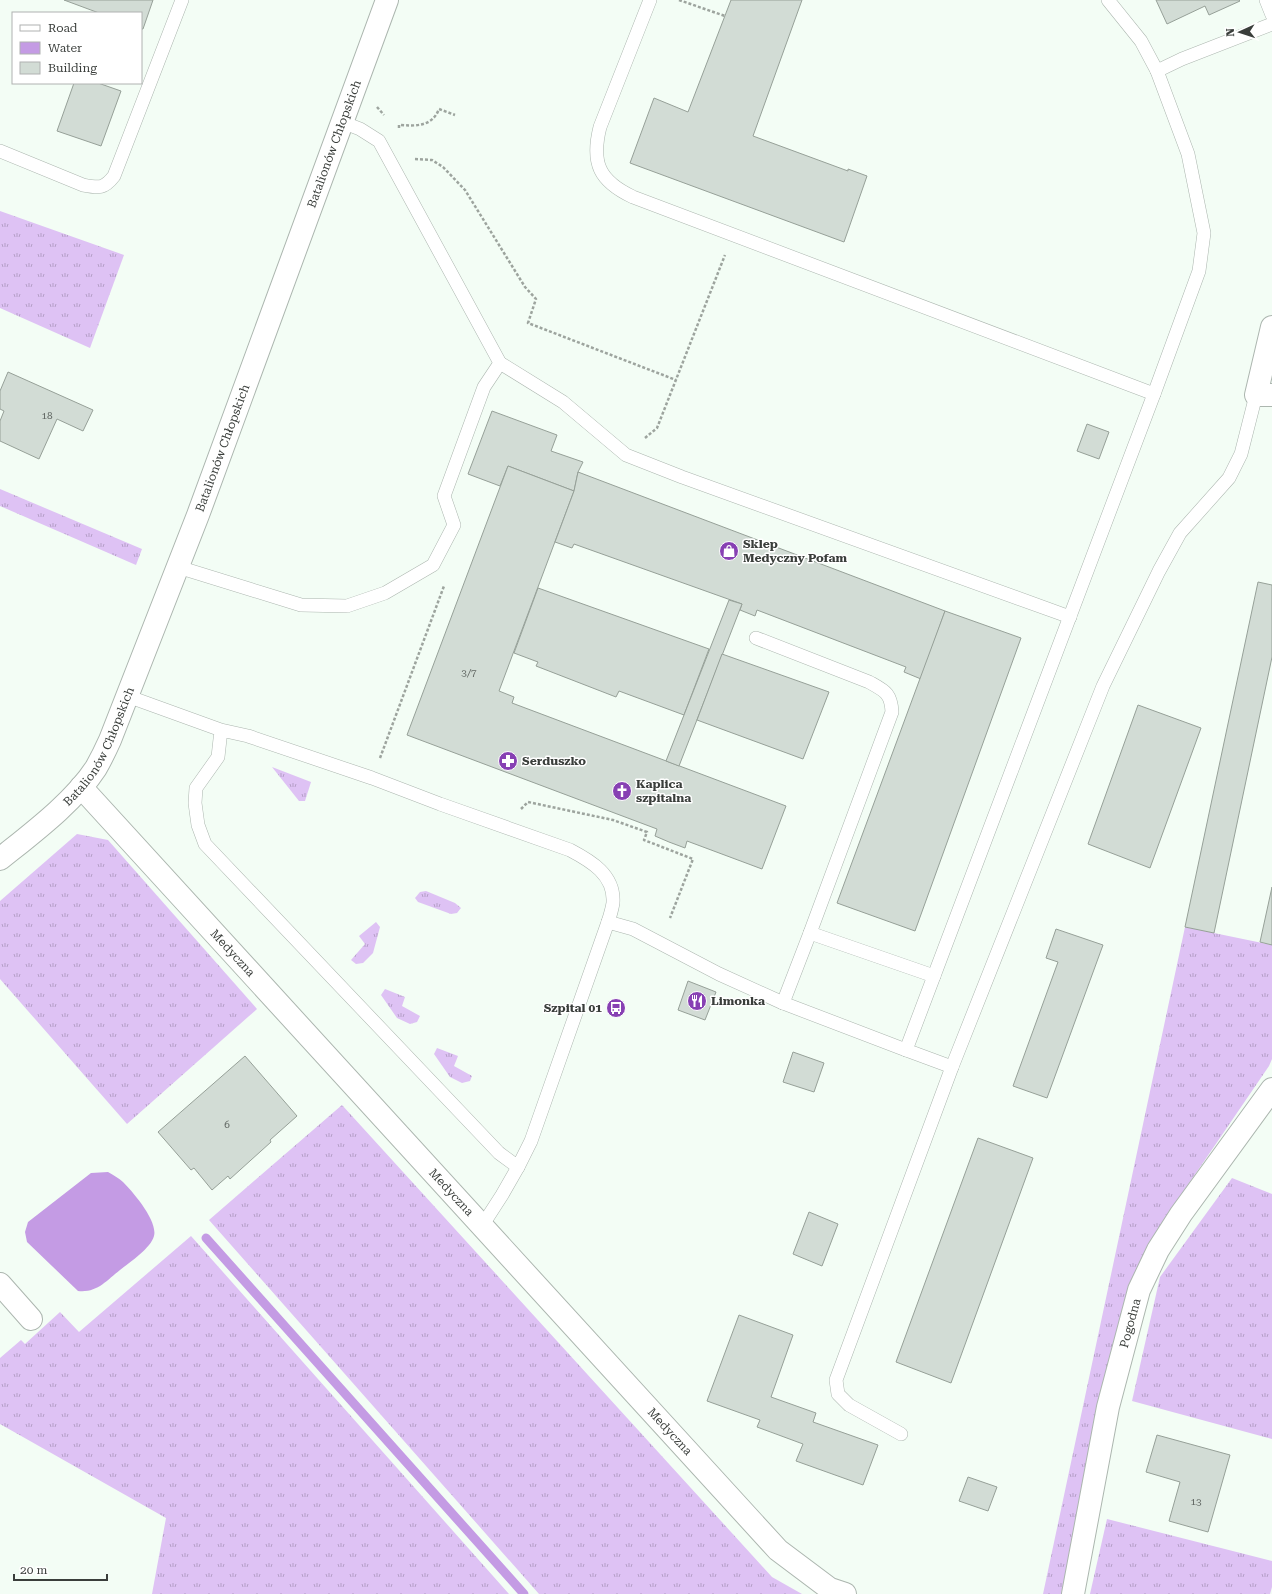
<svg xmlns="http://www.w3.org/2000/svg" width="1272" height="1594" font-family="'Roboto Serif',serif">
	<defs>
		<pattern id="grass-tufts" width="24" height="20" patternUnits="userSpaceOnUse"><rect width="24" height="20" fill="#dec2f4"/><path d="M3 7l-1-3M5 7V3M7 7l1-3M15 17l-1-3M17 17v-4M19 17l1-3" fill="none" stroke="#b59fc7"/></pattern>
	</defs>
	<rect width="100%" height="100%" fill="#f3fdf5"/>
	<!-- grass -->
	<g fill="url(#grass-tufts)">
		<path d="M0 211 124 255 90 348 0 308Z"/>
		<path d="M0 489 142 549 136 565 0 506Z"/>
		<path d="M272 767 311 782 305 801H299Z"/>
		<path d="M77 834 108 840 257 1009 127 1124 0 979V901Z"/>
		<path d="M426 891 455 903 461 908 457 913 451 914 418 902 415 898 420 892Z"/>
		<path d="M376 922 380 927 373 953 363 963 356 964 351 960 365 944 359 936Z"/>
		<path d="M1185 927 1272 945V1059L1269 1066 1166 1217 1107 1378 1061 1594H1043Z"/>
		<path d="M385 989 405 997 402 1006 420 1016 417 1022 410 1024 397 1018 381 995Z"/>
		<path d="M437 1048 458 1056 454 1066 472 1076 470 1081 462 1083 450 1077 434 1054Z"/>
		<path d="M342 1105 772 1577 802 1594H539L209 1220Z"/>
		<path d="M1232 1178 1272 1194V1439L1132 1401 1160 1277Z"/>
		<path d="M191 1236 509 1594H152L166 1518 0 1424V1358L21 1340 25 1344 60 1312 79 1332Z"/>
		<path d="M1107 1519 1272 1561V1587L1270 1594H1090Z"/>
	</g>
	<!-- water -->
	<path fill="#c49be4" d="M108 1172C113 1175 119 1178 123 1182 133 1192 158 1221 154 1236 151 1248 130 1262 120 1270 106 1281 97 1293 78 1291L27 1242 25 1232 28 1222 91 1173Z"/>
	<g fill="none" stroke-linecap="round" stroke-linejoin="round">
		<!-- stream -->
		<path stroke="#c49be4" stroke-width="9" d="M206 1238 524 1594"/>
	</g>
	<!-- building -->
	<g fill="#d2dcd5" stroke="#96a098">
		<path d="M64 0H153L143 29H141V13H99Z"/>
		<path d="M731 0H802L753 136 848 171V169L867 176 844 242 630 163 654 98 688 112Z"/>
		<path d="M1156 0H1239L1240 1 1209 15 1205 6 1167 24Z"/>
		<path d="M74 83H98L121 91 101 146 57 131Z"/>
		<path d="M8 372 93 410 83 431 57 419 39 459 0 441V421L4 411 0 409V391Z"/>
		<path d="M492 411 557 435 551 451 583 462 578 472 574 491 508 466 500 486 468 474Z"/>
		<path d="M1087 424 1109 432 1099 459 1077 451Z"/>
		<path d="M508 466 574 491 499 691 514 697 512 703 786 806 762 869 687 841 685 848 669 842 655 836 657 829 407 735Z"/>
		<path d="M578 472 945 611 921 679 904 672 906 667 757 610 755 616 740 610 742 604 574 544 572 548 555 542 574 491Z"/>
		<path d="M1258 582 1272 585V657L1214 933 1185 927Z"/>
		<path d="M538 588 709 649 684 715 619 691 616 697 536 666 538 662 514 653Z"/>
		<path d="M729 600 742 604 679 766 666 761Z"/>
		<path d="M945 611 1021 638 915 931 837 903Z"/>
		<path d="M722 654 829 692 803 759 697 720Z"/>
		<path d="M1138 705 1201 728 1150 868 1088 844Z"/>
		<path d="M1272 887V945L1260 942Z"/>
		<path d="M1056 929 1103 945 1047 1098 1013 1086 1058 962 1046 958Z"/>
		<path d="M688 981 716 992 705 1020 678 1010Z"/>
		<path d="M793 1052 824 1063 814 1092 783 1082Z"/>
		<path d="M245 1056 297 1116 270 1140 271 1142 230 1179 228 1176 212 1190 194 1168 191 1170 158 1132Z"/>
		<path d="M978 1138 1033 1158 951 1383 896 1362Z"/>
		<path d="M809 1212 838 1224 822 1266 793 1254Z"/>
		<path d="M739 1315 793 1335 771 1397 816 1413 813 1422 878 1445 863 1485 796 1461 803 1444 757 1427 760 1420 707 1401Z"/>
		<path d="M1157 1435 1230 1455 1208 1532 1169 1521 1180 1482 1146 1472Z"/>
		<path d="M968 1477 997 1487 988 1511 959 1501Z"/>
	</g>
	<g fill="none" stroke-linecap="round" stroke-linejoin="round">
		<defs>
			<g id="lane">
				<path d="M650 0 600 127C591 163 599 181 633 197L1154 394 1199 271 1204 233 1188 154 1157 71 1141 41 1108 0"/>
				<path d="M1266 0 1272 15"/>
				<path d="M1157 71 1182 59 1272 24"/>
				<path d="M0 151 83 185C99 188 104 189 114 176L182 0"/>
				<path d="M500 363 563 402 626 455 682 477 1070 617"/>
				<path d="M178 567 301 605 347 606 385 593 433 565 454 525 444 496 484 387 500 363 379 141 360 129 342 122"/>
				<path d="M756 638 869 682C885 691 891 693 892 712L810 933 934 976"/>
				<path d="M127 696 221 730 248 736 372 778 440 804 570 850C591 861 615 875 613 903 612 909 610 916 608 922L531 1141 518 1167 499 1153 205 844 198 825 195 803 196 788 218 757 221 730"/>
				<path d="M608 922 633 929 719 974 783 1003"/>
				<path d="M810 933 783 1003 906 1050"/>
				<path d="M952 1067 906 1050 1154 394"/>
				<path d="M482 1226 502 1195 518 1167"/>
				<path d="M901 1434 849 1405 838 1394 836 1380 952 1067 1103 686 1159 571 1180 533 1229 478 1241 454 1256 395"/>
			</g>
			<g id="street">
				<path d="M1272 327 1256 395H1272"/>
				<path id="s1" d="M81 787 778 1550 830 1589 845 1594"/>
				<path d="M0 1284 31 1319"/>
				<path id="s2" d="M1073 1594 1108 1407 1139 1290 1158 1250 1181 1214 1272 1089"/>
			</g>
			<g id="secondary">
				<path id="s3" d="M0 859C31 834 74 802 96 768 101 759 106 749 110 740L198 515 387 0"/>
			</g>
		</defs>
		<!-- lane casing -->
		<use href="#lane" stroke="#acb6af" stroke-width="14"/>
		<!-- street casing -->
		<use href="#street" stroke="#acb6af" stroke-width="24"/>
		<!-- secondary casing -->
		<use href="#secondary" stroke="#acb6af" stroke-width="24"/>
		<!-- path -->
		<g stroke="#9da49e" stroke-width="2.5" stroke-dasharray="3 2" stroke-linecap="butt">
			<path d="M679 0 725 16"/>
			<path d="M377 107 384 115"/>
			<path d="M399 128V125C416 126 432 127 439 109L455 115"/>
			<path d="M415 159 432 160 443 167 465 190 525 287 536 299 528 323 676 380"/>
			<path d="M645 438 657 428 725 255"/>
			<path d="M380 758 444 586"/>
			<path d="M521 809 528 802 613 820 647 832 644 840 693 859 670 918"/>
		</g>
		<!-- lane -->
		<use href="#lane" stroke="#fff" stroke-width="13"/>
		<!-- street -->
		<use href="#street" stroke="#fff" stroke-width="22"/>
		<!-- secondary -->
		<use href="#secondary" stroke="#fff" stroke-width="22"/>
	</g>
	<!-- icons -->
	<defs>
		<symbol id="shop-disc" viewBox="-11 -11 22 22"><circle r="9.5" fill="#8740b3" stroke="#fff"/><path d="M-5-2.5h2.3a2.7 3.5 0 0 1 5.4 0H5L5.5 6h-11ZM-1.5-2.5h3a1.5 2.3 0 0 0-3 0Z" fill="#fff"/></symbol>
		<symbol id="pharmacy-disc" viewBox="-11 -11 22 22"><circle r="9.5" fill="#8740b3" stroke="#fff"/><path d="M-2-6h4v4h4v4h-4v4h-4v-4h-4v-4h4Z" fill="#fff"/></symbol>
		<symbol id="church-disc" viewBox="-11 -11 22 22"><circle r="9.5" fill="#8740b3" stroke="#fff"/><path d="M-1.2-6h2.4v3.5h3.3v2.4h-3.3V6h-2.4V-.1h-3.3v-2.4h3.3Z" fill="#fff"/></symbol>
		<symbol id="restaurant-disc" viewBox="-11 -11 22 22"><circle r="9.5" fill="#8740b3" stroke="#fff"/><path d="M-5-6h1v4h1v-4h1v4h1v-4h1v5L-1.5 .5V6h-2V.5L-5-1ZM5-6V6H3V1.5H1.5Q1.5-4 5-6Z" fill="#fff"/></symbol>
		<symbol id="bus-disc" viewBox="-11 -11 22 22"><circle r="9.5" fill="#8740b3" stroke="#fff"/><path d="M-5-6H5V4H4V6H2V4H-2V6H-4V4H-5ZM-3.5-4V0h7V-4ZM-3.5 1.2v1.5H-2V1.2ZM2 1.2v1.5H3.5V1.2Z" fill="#fff"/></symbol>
	</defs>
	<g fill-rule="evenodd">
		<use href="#shop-disc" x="718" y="540" width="22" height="22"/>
		<use href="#pharmacy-disc" x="497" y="750" width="22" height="22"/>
		<use href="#church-disc" x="611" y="780" width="22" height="22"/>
		<use href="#restaurant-disc" x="686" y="990" width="22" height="22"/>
		<use href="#bus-disc" x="605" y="997" width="22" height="22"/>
	</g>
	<g text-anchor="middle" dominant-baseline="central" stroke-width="3" stroke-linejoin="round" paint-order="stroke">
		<!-- number labels -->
		<g font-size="10" fill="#606662">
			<text x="47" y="415">18</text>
			<text x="469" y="672">3/7</text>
			<text x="227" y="1124">6</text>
			<text x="1196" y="1501">13</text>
		</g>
		<!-- street labels -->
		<g font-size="12" fill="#3a3e3b" stroke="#fff">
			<text stroke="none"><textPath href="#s3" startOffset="801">Batalionów Chłopskich</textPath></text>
			<text stroke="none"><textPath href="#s3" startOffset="477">Batalionów Chłopskich</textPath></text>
			<text stroke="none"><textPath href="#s3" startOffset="153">Batalionów Chłopskich</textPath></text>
			<text stroke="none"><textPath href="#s1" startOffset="225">Medyczna</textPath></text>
			<text stroke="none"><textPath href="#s1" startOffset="549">Medyczna</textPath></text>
			<text stroke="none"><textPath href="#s2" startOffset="277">Pogodna</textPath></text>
			<text stroke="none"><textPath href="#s1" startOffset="873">Medyczna</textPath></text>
		</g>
		<!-- poi labels -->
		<g font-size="12" font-weight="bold" fill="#3a3e3b" stroke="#fff" text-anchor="start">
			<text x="743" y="544">Sklep<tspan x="743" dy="14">Medyczny Pofam</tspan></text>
			<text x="522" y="761">Serduszko</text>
			<text x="636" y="784">Kaplica<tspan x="636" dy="14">szpitalna</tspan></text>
			<text x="711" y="1001">Limonka</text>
			<text x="602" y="1008" text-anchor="end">Szpital 01</text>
		</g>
	</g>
	<!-- legend -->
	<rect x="12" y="12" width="130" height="72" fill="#ffffff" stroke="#b0b2b1"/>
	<rect x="20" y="25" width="20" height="6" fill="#ffffff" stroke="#b0b2b1"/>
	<text x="48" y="32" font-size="12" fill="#3a3e3b">Road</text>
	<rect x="20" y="42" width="20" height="12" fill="#c49be4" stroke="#b0b2b1"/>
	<text x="48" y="52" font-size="12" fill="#3a3e3b">Water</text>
	<rect x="20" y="62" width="20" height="12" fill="#d2dcd5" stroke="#b0b2b1"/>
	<text x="48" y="72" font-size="12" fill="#3a3e3b">Building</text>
	<!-- north arrow -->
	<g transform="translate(1240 32) rotate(267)" stroke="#ffffff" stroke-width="3" paint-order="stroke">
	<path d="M0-3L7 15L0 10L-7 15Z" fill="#3a3e3b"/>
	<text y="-6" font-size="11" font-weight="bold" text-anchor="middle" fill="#3a3e3b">N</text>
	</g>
	<!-- scale -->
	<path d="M14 1574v6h93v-6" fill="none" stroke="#3a3e3b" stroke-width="2"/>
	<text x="20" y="1574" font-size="12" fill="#3a3e3b" stroke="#ffffff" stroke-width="3" paint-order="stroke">20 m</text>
</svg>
